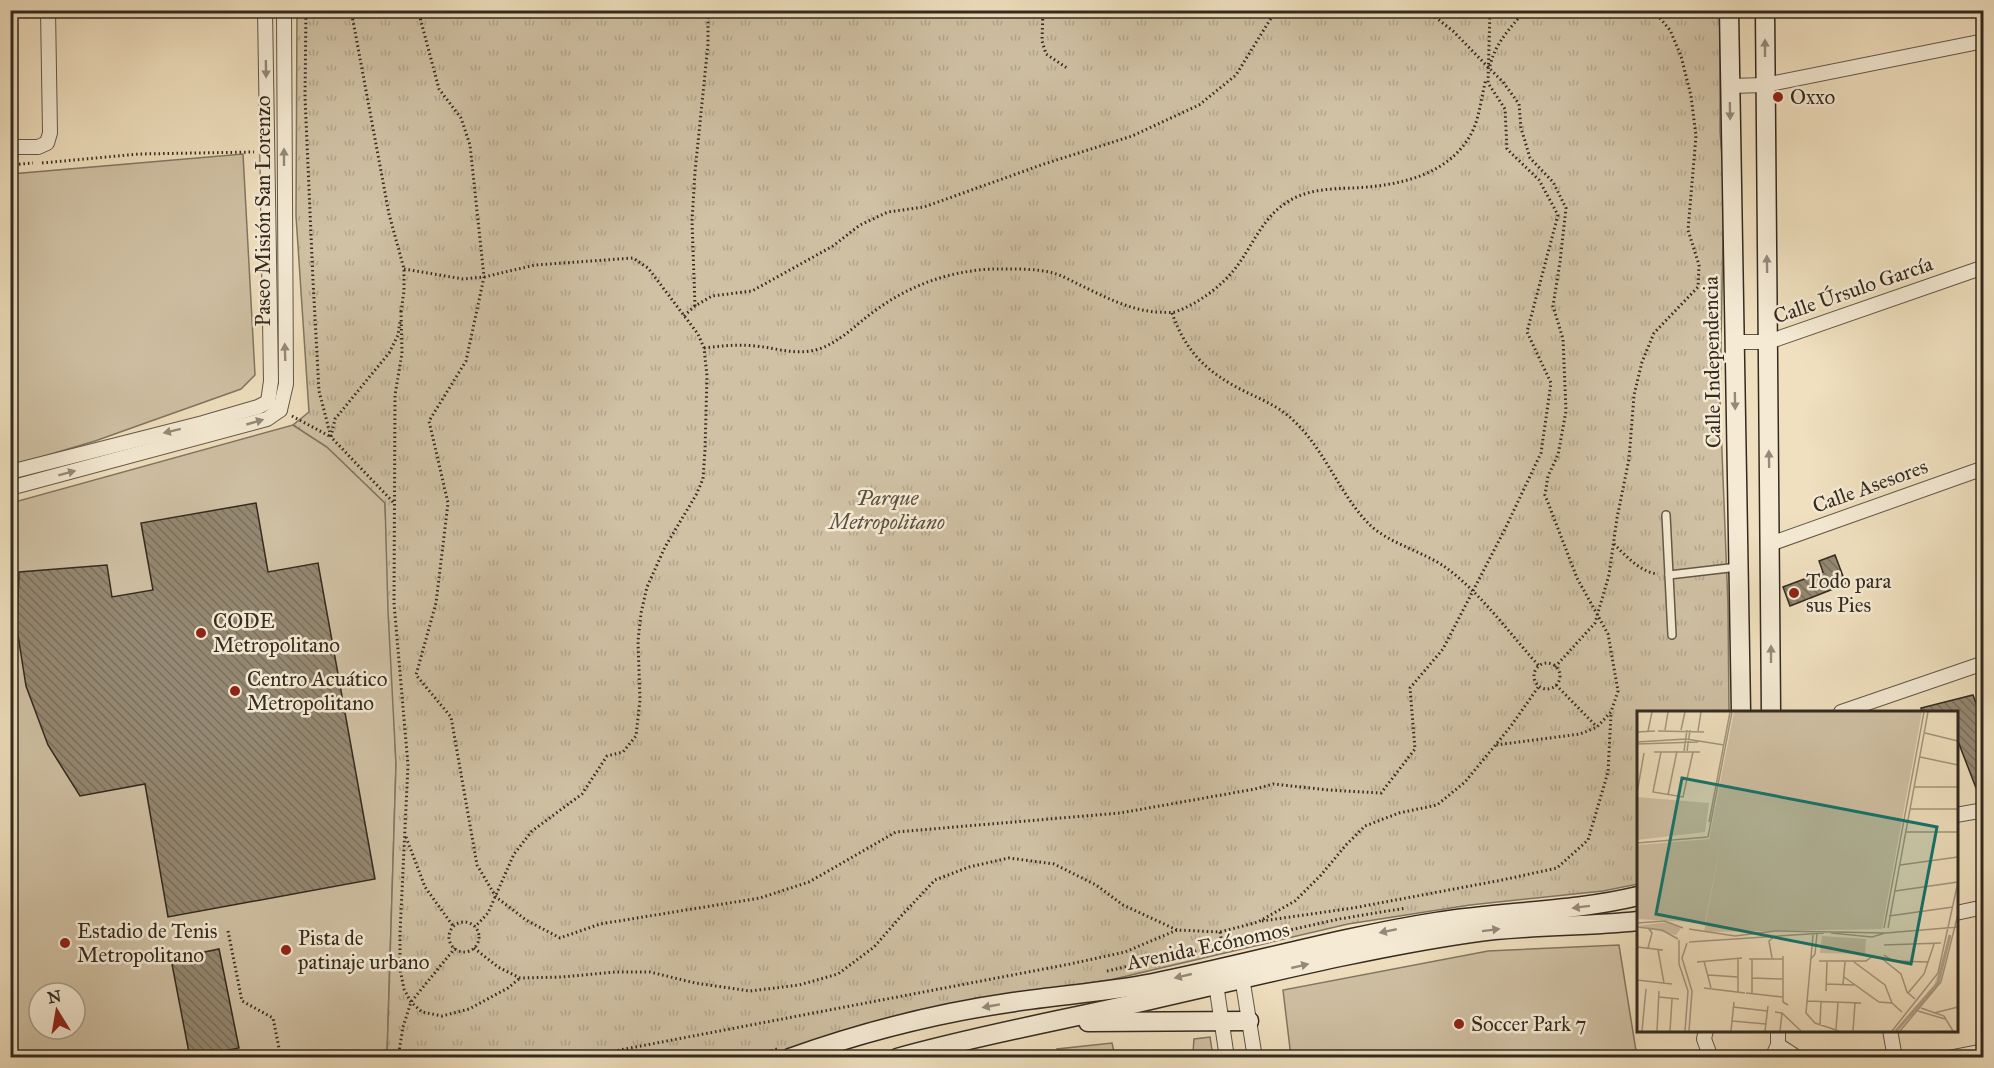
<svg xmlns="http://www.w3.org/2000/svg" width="1994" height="1068" font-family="'IM FELL Great Primer',serif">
	<defs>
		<pattern id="park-tufts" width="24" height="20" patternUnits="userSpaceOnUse" patternTransform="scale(1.5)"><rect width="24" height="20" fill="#d0c1a4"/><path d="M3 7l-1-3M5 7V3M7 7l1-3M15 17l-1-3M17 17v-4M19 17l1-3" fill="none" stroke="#b3a68d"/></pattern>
		<pattern id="building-back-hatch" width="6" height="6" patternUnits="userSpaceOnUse" patternTransform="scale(1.5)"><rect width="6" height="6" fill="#958973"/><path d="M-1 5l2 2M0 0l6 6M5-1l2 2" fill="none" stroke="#7a705e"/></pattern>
	</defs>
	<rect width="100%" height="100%" fill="#f0e0bf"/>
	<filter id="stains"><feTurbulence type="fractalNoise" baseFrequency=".00333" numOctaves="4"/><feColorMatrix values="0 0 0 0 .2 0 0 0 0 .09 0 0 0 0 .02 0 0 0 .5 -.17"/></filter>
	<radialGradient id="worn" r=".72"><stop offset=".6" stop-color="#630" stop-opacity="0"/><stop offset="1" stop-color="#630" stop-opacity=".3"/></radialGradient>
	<!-- grass -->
	<g fill="#d0c1a4" stroke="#827662" stroke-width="1.5" fill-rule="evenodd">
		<path d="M243 154 255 375 241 389 95 441 11 466V174Z"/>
		<path d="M293 425 327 447 385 503 396 764 387 1057 11 1058V503ZM39 993H75V1029H39Z"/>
		<path d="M1619 945 1637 1057H1291L1283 990 1488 951Z"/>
		<path d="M1210 1037 1213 1057H1058L1057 1049 1112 1043 1115 1056 1193 1052 1194 1039Z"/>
	</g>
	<!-- park -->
	<path fill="url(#park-tufts)" stroke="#827662" stroke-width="1.5" d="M297 11H1720V132L1724 182 1720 401 1728 605 1729 712H1638V884L1603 891 1470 905 1348 924 1110 980 1025 992 841 1035 776 1057H387L396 764 388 611 385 503 327 447 293 425 309 412 296 216Z"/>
	<!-- building -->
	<g fill="url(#building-back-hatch)" stroke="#332a20" stroke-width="1.5">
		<path d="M256 503 268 572 318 563 375 879 168 917 145 784 80 796 48 745 26 686 17 629 19 572 107 565 112 597 153 590 141 523Z"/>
		<path d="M1835 555 1846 584 1790 606 1783 587 1823 572 1819 561Z"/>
		<path d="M1973 695 1983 723V801H1981L1956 736V712H1922L1921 708Z"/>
		<path d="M219 949 239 1048 190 1058 171 959Z"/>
	</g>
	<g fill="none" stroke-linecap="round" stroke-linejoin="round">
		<defs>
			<g id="lane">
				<path d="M1666 515 1672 635"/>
				<path d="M1669 575 1738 567"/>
			</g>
			<g id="street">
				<path d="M265 10 271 381 268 402"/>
				<path d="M1730 86 1765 85 1984 41"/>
				<path d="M10 147H38L47 143 50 133 48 10"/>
				<path d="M1734 342H1768L1984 267"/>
				<path d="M280 410 286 384 284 10"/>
				<path d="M10 472 203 423 258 407 268 402"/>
				<path d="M10 488 267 419 280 410"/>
				<path d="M1770 544 1984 468"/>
				<path d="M1841 712 1984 663"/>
				<path d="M1956 815 1984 810"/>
				<path d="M1956 913 1984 907"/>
				<path d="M1241 971 1255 1058"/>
				<path d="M1215 977 1227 1058"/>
				<path d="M1706 1030 1704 1039 1711 1058"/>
				<path d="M1890 1030 1895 1058"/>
				<path d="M1778 1045 1798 1058"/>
				<path d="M1772 1058 1778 1045V1030"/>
				<path d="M1948 1058 1984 1051"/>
			</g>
			<g id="secondary">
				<path d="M1729 10 1741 712"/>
				<path d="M1765 10 1771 712"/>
				<path d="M1088 1022 1249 1021"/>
				<path d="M790 1058C862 1032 938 1013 1014 1002 1060 995 1107 992 1153 983 1248 964 1341 937 1436 922 1504 911 1572 912 1638 896"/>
				<path d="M897 1058C979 1035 1063 1020 1146 1001 1253 977 1361 949 1471 933 1526 925 1583 927 1638 921"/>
			</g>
		</defs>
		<!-- lane casing -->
		<use href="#lane" stroke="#625848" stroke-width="10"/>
		<!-- street casing -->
		<use href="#street" stroke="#625848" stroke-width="16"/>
		<!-- secondary casing -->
		<use href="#secondary" stroke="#332a20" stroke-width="21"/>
		<!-- path -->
		<g stroke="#332a20" stroke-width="3" stroke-dasharray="1.5 3" stroke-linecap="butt">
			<path d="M351 10 389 214 404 269V291L401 312"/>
			<path d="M418 10 439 89 461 118 470 145 484 277 466 361 429 421 448 503 436 603 416 675 451 717 477 865 496 897 526 920 560 938 600 924 760 898 809 882 896 832 1120 813 1255 789 1273 784 1329 790 1381 793 1415 749 1410 688 1443 649 1505 529 1541 453 1551 383 1527 332 1558 215 1539 180 1507 149 1505 109 1488 83 1490 10"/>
			<path d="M1043 10 1042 41 1046 54 1067 68"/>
			<path d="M1125 10 1126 14"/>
			<path d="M1330 10 1435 17 1444 10"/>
			<path d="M1435 17 1453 31 1488 67 1503 82 1519 104 1521 128 1530 158 1553 182 1566 208 1560 262 1553 306 1563 339 1566 411 1558 455 1548 476 1545 495 1577 578 1608 634 1618 691 1611 712 1597 727 1580 734 1496 745"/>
			<path d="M1490 66C1495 43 1510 29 1525 10"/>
			<path d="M42 163 139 154 254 152"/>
			<path d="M10 165 33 163"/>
			<path d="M404 269 463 279 484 277 535 265 633 258 648 268 698 334 704 348 707 376 705 450 703 479 696 495 665 547 647 587 641 613 638 641 640 700 636 736 623 752 607 756 582 794 532 831 514 854 488 913 475 927"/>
			<path d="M695 306 692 221 695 172 708 44V10"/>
			<path d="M401 311 402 353 395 395 394 603 408 765 400 934V969L404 989 411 1002 422 1012 442 1016 469 1009 508 988 520 978"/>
			<path d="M1172 313C1184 346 1200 366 1231 384 1253 397 1276 403 1294 421 1325 450 1340 495 1369 524 1386 542 1424 552 1445 567 1479 591 1510 634 1539 666"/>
			<path d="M684 316 695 306 712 296 752 291 833 246 860 225 888 212 924 207 1044 164 1132 136 1199 105 1236 75 1276 10"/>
			<path d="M704 348C721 346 737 344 755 346 777 348 796 356 819 349 842 341 856 324 876 310 910 285 950 271 992 269 1012 269 1034 268 1053 273 1061 275 1070 280 1078 284 1103 296 1129 310 1156 312 1163 312 1169 313 1175 312 1200 303 1225 284 1240 262 1255 240 1265 215 1289 201 1309 189 1330 189 1352 188 1399 186 1453 175 1474 128 1480 113 1482 94 1486 79"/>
			<path d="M292 416 331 437 319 391 313 281 305 97 306 10"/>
			<path d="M393 502 331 437 335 419 389 353 398 335 400 322"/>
			<path d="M1614 544C1626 556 1640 572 1658 574"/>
			<circle cx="1547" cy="676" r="13"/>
			<path d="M1555 667 1595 623 1609 575 1617 518 1629 459 1634 395 1642 362 1654 333 1698 287 1699 265 1688 230 1696 136 1691 96 1681 56 1670 30 1653 10"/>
			<path d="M1556 685 1597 727"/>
			<path d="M406 837 425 887 453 926"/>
			<path d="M1262 921 1353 908 1502 880 1557 868 1588 840 1608 772 1611 714"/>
			<circle cx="464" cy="937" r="15"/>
			<path d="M228 931 242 1001 273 1018 281 1058"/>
			<path d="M1220 932 1223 948"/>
			<path d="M474 948 498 967 520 978 562 977 615 972H650L695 983 750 991 799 985 838 974 874 947 902 915 935 880 969 867 1009 858 1054 864 1096 885 1123 905 1177 930 1220 932 1258 922 1295 901 1321 875 1346 845 1365 826 1399 813 1437 805 1465 782 1511 726 1539 686"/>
			<path d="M1107 971 1339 919 1406 908"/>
			<path d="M398 1058 403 1027 411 1002 455 948"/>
			<path d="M578 1058 1070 964 1125 952 1177 930"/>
			<path d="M750 1058 777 1049"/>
		</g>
		<!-- lane -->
		<use href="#lane" stroke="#f5ebd5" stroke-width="7"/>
		<!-- street -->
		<use href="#street" stroke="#f5ebd5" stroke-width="14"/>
		<!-- secondary -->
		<use href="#secondary" stroke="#f5ebd5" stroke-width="18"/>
	</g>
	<!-- one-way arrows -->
	<defs><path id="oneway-solid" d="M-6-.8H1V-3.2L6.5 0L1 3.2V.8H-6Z" transform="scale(1.5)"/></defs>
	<g fill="#948a7a">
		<use href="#oneway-solid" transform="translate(1765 48) rotate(-90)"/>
		<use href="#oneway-solid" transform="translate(266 69) rotate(89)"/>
		<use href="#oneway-solid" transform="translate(1730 111) rotate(89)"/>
		<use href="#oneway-solid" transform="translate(284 157) rotate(-90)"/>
		<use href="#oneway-solid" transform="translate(1767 264) rotate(-91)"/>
		<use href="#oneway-solid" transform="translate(285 352) rotate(-92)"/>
		<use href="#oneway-solid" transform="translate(1735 401) rotate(89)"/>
		<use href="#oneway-solid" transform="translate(255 422) rotate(-16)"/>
		<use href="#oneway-solid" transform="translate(172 431) rotate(166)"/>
		<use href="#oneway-solid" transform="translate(1769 459) rotate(-91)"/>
		<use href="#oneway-solid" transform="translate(67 473) rotate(-15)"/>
		<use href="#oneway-solid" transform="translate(1771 654) rotate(-90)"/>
		<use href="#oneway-solid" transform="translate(1581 907) rotate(173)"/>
		<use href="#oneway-solid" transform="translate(1491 930) rotate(-7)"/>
		<use href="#oneway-solid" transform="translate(1388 931) rotate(168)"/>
		<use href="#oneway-solid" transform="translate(1300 966) rotate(-13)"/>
		<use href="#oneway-solid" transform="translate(1183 976) rotate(167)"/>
		<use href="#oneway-solid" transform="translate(991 1006) rotate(170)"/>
	</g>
	<!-- markers -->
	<g fill="#8f2418" stroke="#f5ebd5" stroke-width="2">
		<circle cx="1778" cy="97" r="6"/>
		<circle cx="1794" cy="593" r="6"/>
		<circle cx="201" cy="633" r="6"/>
		<circle cx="235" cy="691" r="6"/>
		<circle cx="65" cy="943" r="6"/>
		<circle cx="286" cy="950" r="6"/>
		<circle cx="1459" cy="1024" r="6"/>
	</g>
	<g text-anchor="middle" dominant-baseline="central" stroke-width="5" stroke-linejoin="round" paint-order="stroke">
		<!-- poi labels -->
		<g font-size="21" fill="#332a20" stroke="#f5ebd5" text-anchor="start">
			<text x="1790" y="97">Oxxo</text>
			<text x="1806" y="581">Todo para<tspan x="1806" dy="24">sus Pies</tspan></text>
			<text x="213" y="621">CODE<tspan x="213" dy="24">Metropolitano</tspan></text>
			<text x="247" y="679">Centro Acuático<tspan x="247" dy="24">Metropolitano</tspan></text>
			<text x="77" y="931">Estadio de Tenis<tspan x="77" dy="24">Metropolitano</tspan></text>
			<text x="298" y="938">Pista de<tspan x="298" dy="24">patinaje urbano</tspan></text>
			<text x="1471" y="1024">Soccer Park 7</text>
		</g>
		<!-- street labels -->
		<g font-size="21" fill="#332a20" stroke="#f5ebd5">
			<text transform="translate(263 211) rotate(-90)">Paseo Misión San Lorenzo</text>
			<text transform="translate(1853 290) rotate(-19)">Calle Úrsulo García</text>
			<text transform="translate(1712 362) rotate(-91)">Calle Independencia</text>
			<text transform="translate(1870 486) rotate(-20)">Calle Asesores</text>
			<text transform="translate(1208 946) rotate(-12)">Avenida Ecónomos</text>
		</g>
		<!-- park labels -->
		<g font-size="21" font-style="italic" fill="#5a5041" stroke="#f5ebd5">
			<text x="887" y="498">Parque<tspan x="887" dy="24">Metropolitano</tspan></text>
		</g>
	</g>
	<!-- overview -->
	<g transform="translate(1637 711)">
		<rect width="321" height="321" fill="#f0e0bf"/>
		<path d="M0 86 72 92 68 121 0 129ZM72 128 82 141 68 212 0 208V134ZM31 211 44 217 39 224 0 215ZM313 224 304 268 275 306 272 303 297 274ZM185 225 229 228 228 243 183 242Z" fill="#d0c1a4"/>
		<path d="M97 1H285L245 218 67 221 82 141 72 128Z" fill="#d0c1a4"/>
		<path fill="none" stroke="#b0a289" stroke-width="3" d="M259 320 301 272 313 224"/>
		<path fill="none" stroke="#a4977f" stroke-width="1.5" d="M28 19 31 1M44 19 48 1M11 20 15 1M21 20 67 21M61 20 64 1M0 21 18 20M288 22 321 30M0 31 49 28 87 34M0 33 61 31M47 40 50 19M50 40 53 19M17 41H63M24 41 16 81 46 86 56 41M283 46 321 54M278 76H321M0 82 7 42M31 84 40 40M273 98H321M72 111 93 1M269 121H321M71 126 95 1M0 132 71 126M263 154 321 146M258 180 321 171M252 205 316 196M0 212 28 210 46 217M0 216 25 219 41 228M247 217 287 1M251 217 291 1M52 218 98 225 138 220 249 222 321 216M194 222 235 226 248 222M176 224 169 302 178 312 202 320M42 229V253L51 280 48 320M52 231 187 222M50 232 45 247 55 280 52 320M247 234 304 232M0 236 26 239M11 237 15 222 11 217M21 239 27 272M247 244 256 250 291 251M146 245V291L151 294M135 247 132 230 138 225M244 247 264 263 270 281 278 288M112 248H146M173 249 178 243 180 223M67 250 74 277M182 250H229L237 244M60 251 105 247M217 251 248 274 255 292 265 301M71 264 101 266M207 266 242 291 255 292M115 267 146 268M0 269 35 273M189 273 217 274M206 273 208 251M67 277 108 282M189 280 190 251M101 281V247M109 282 146 286M115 282V248M271 282 287 263 297 233M22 286 42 288M170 290 224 292M96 296 130 300M284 297 307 305 316 320M281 300 308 308M138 301 145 302 164 320M297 302 321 296M95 310 129 313M183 314 184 291M199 319 201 291M5 320 9 278M20 320 22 280M33 320 35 288M94 320 97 291M128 320 131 295M143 320 145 302M216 320 218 292M255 320 301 262 321 171M263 320 304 271 321 203"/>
		<path fill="#0f766e" fill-opacity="0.15" stroke="#0f766e" stroke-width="3" d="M45 67 300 116 274 253 19 203Z"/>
		<rect width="321" height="321" fill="none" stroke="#332a20" stroke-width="3"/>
	</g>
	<!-- margin -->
	<rect width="1994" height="1068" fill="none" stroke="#f0e0bf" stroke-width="36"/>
	<rect x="12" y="12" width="1970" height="1044" fill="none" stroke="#332a20" stroke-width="3"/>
	<rect x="18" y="18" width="1958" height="1032" fill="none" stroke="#332a20" stroke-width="1.5"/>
	<!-- north arrow -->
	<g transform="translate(57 1011) rotate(349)"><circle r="28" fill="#f5ebd5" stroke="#a79e8d" stroke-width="1.5"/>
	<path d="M0-4.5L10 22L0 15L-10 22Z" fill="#8f2418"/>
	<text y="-9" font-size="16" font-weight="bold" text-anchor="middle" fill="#332a20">N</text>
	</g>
	<rect width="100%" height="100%" filter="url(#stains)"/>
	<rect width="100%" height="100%" fill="url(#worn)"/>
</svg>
